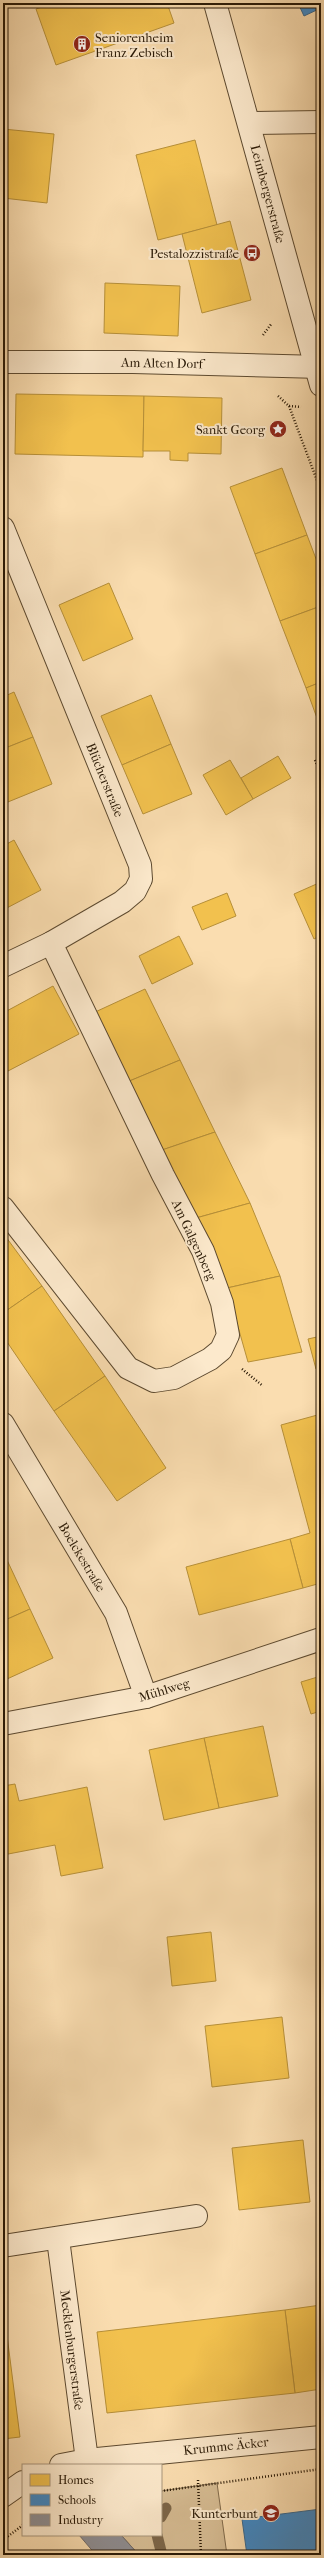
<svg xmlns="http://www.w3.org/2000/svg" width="324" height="2558" font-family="'IM FELL French Canon',serif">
	<rect width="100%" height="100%" fill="#faddb0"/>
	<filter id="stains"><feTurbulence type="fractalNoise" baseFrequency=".005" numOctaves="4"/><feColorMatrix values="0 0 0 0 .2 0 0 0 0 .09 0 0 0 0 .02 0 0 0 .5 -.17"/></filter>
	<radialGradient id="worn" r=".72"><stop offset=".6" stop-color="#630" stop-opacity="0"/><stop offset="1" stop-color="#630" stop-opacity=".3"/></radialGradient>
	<!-- green -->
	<path fill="#d6bc93" stroke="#806a4c" d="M217 2483 227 2555H139L121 2535H161V2491Z"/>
	<!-- homes -->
	<g fill="#f2c14e" stroke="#b68f38">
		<path d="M54 3H167L174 23 56 65 36 9Z"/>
		<path d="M3 129 54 134 47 203 3 198Z"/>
		<path d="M195 140 217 225 158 240 136 155Z"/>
		<path d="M230 221 251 300 202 313 182 234Z"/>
		<path d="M105 283 180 286 178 336 104 333Z"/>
		<path d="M16 394 144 396 143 457 15 454Z"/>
		<path d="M144 396 222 398 221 454 188 453V461L170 460V451H143Z"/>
		<path d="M282 468 307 535 255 554 230 487Z"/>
		<path d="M307 535 321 572V606L280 621 255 554Z"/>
		<path d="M109 583 133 639 83 661 59 605Z"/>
		<path d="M321 606V682L306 688 280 621Z"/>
		<path d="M321 682V729L306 688Z"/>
		<path d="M14 692 33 737 3 749V697Z"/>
		<path d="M151 695 171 744 122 765 101 716Z"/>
		<path d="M33 737 52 784 3 804V749Z"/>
		<path d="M171 744 192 794 143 814 122 765Z"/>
		<path d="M278 756 291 778 253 799 241 778Z"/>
		<path d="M230 760 253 799 226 815 203 775Z"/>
		<path d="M14 840 41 890 3 910V846Z"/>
		<path d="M321 882V935L314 939 294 894Z"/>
		<path d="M227 893 236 916 202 930 192 907Z"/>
		<path d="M179 936 193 964 152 984 139 956Z"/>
		<path d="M53 986 79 1034 8 1071 3 1062V1013Z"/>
		<path d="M145 989 180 1060 127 1082 93 1013Z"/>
		<path d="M180 1060 215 1132 162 1150 127 1082Z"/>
		<path d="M3 1062 8 1071 3 1074Z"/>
		<path d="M215 1132 250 1203 196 1218 162 1150Z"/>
		<path d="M250 1203 280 1276 227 1288 196 1218Z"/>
		<path d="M3 1233 42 1286 3 1313Z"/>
		<path d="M280 1276 302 1352 248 1362 227 1288Z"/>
		<path d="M42 1286 105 1376 54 1411 3 1336V1313Z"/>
		<path d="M321 1336V1368L316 1369 308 1339Z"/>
		<path d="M105 1376 166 1468 117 1501 54 1411Z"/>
		<path d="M321 1414V1583L303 1588 290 1539 310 1533 281 1425Z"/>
		<path d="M290 1539 303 1588 199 1615 186 1567Z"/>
		<path d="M7 1560 30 1609 3 1621V1562Z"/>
		<path d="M30 1609 53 1658 7 1679 3 1670V1621Z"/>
		<path d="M321 1676V1711L311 1714 301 1682Z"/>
		<path d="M263 1726 278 1796 219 1808 204 1738Z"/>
		<path d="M204 1738 219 1808 164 1820 149 1750Z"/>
		<path d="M15 1784 19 1801 87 1787 103 1868 61 1876 55 1845 3 1855V1786Z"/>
		<path d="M211 1932 216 1981 172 1986 167 1937Z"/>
		<path d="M282 2017 289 2078 212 2087 205 2026Z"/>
		<path d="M303 2140 310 2202 239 2210 232 2148Z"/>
		<path d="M321 2305V2389L295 2393 285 2310Z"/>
		<path d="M285 2310 295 2393 107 2413 97 2332Z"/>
		<path d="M4 2312 20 2437 3 2439V2312Z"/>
	</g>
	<!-- schools -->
	<g fill="#3f88c5" stroke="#38678c">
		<path d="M298 3H321V8L304 16Z"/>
		<path d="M321 2509V2555H247L242 2519Z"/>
	</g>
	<!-- industry -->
	<path fill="#8d8d92" stroke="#6f6a68" d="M79 2535H121L139 2555H96Z"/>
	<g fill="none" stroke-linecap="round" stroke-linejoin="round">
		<!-- stream -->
		<g stroke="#7c6649" stroke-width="11">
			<path d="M161 2517 166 2508"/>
			<path d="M157 2535 162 2555"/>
		</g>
		<defs>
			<g id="minor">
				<path d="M215 3 321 385"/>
				<path d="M249 123 321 122"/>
				<path d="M3 362H133L321 367"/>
				<path d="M3 528 140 865 141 879 135 891 122 902 51 943 3 966"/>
				<path d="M3 1208 128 1368 154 1381 174 1378 210 1359 221 1350 228 1335 222 1303 203 1251 163 1175 51 943"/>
				<path d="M3 1424 116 1613 146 1697"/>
				<path d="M3 1724 146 1697 321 1639"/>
				<path d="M58 2239 87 2460"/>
				<path d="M3 2246 196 2216"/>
				<path d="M61 2465 87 2460 321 2437"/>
				<path d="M3 2496 23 2482"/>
			</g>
		</defs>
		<!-- minor casing -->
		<use href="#minor" stroke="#5d4a30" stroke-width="24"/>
		<!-- path -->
		<g stroke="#291906" stroke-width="2.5" stroke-dasharray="1 2" stroke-linecap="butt">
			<path d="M263 335 272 323"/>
			<path d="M278 396 289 406 321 491"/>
			<path d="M289 406 301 407"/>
			<path d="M315 760 321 775"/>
			<path d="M242 1369 263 1386"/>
			<path d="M198 2480 201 2555"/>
			<path d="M161 2491 321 2469"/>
			<path d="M3 2540 23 2525"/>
		</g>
		<!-- minor -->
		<use href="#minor" stroke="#fce9cc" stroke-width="22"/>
	</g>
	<!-- icons -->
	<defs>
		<symbol id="building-disc" viewBox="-11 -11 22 22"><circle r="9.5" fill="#8f2418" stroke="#fce9cc"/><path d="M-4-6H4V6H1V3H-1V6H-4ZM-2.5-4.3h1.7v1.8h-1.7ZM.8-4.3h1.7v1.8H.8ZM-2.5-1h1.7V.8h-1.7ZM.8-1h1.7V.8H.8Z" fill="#fff"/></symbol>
		<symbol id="bus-disc" viewBox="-11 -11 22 22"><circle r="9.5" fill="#8f2418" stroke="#fce9cc"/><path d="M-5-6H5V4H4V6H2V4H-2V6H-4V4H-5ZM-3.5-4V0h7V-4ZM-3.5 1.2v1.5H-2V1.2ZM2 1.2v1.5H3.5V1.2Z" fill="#fff"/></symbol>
		<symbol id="sight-disc" viewBox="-11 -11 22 22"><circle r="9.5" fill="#8f2418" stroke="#fce9cc"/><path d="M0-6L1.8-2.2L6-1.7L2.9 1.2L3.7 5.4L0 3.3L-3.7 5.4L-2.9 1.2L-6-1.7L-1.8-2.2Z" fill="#fff"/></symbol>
		<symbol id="school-disc" viewBox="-11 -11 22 22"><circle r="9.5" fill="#8f2418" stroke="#fce9cc"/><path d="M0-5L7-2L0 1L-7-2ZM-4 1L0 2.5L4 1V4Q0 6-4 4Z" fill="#fff"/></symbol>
	</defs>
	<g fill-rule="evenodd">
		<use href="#building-disc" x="72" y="34" width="20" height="20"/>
		<use href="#bus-disc" x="242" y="243" width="20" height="20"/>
		<use href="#sight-disc" x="268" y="419" width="20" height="20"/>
		<use href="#school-disc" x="261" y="2503" width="20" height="20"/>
	</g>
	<g text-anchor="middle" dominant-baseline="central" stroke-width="4" stroke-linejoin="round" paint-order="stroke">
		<!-- poi labels -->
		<g font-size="13" fill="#291906" stroke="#fce9cc" text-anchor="end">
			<text x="95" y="37" text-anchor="start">Seniorenheim<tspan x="95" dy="15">Franz Zebisch</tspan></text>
			<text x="239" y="253">Pestalozzistraße</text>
			<text x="265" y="429">Sankt Georg</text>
			<text x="258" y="2513">Kunterbunt</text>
		</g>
		<!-- street labels -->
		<g font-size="13" fill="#291906" stroke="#fce9cc">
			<text transform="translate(268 194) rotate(75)">Leimbergerstraße</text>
			<text transform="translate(162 363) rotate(1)">Am Alten Dorf</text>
			<text transform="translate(105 780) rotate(68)">Blücherstraße</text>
			<text transform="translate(194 1240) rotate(65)">Am Galgenberg</text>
			<text transform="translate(82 1557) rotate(59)">Boelckestraße</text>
			<text transform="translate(164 1690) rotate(-17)">Mühlweg</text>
			<text transform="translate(72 2350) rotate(83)">Mecklenburgerstraße</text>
			<text transform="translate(226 2446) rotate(-6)">Krumme Äcker</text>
		</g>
	</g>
	<!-- margin -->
	<rect width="324" height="2558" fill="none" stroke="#faddb0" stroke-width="16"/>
	<rect x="4" y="4" width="316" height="2550" fill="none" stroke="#291906" stroke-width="2"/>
	<rect x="8" y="8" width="308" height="2542" fill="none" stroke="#291906"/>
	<!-- legend -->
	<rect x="22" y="2464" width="140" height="72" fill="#fce9cc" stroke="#a8967d"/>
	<rect x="30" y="2474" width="20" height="12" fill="#f2c14e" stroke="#a8967d"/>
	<text x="58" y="2484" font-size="12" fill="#291906">Homes</text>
	<rect x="30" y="2494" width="20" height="12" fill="#3f88c5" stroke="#a8967d"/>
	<text x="58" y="2504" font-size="12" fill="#291906">Schools</text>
	<rect x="30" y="2514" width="20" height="12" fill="#8d8d92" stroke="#a8967d"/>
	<text x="58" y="2524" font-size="12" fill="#291906">Industry</text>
	<rect width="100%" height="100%" filter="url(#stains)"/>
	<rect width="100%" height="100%" fill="url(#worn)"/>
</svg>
